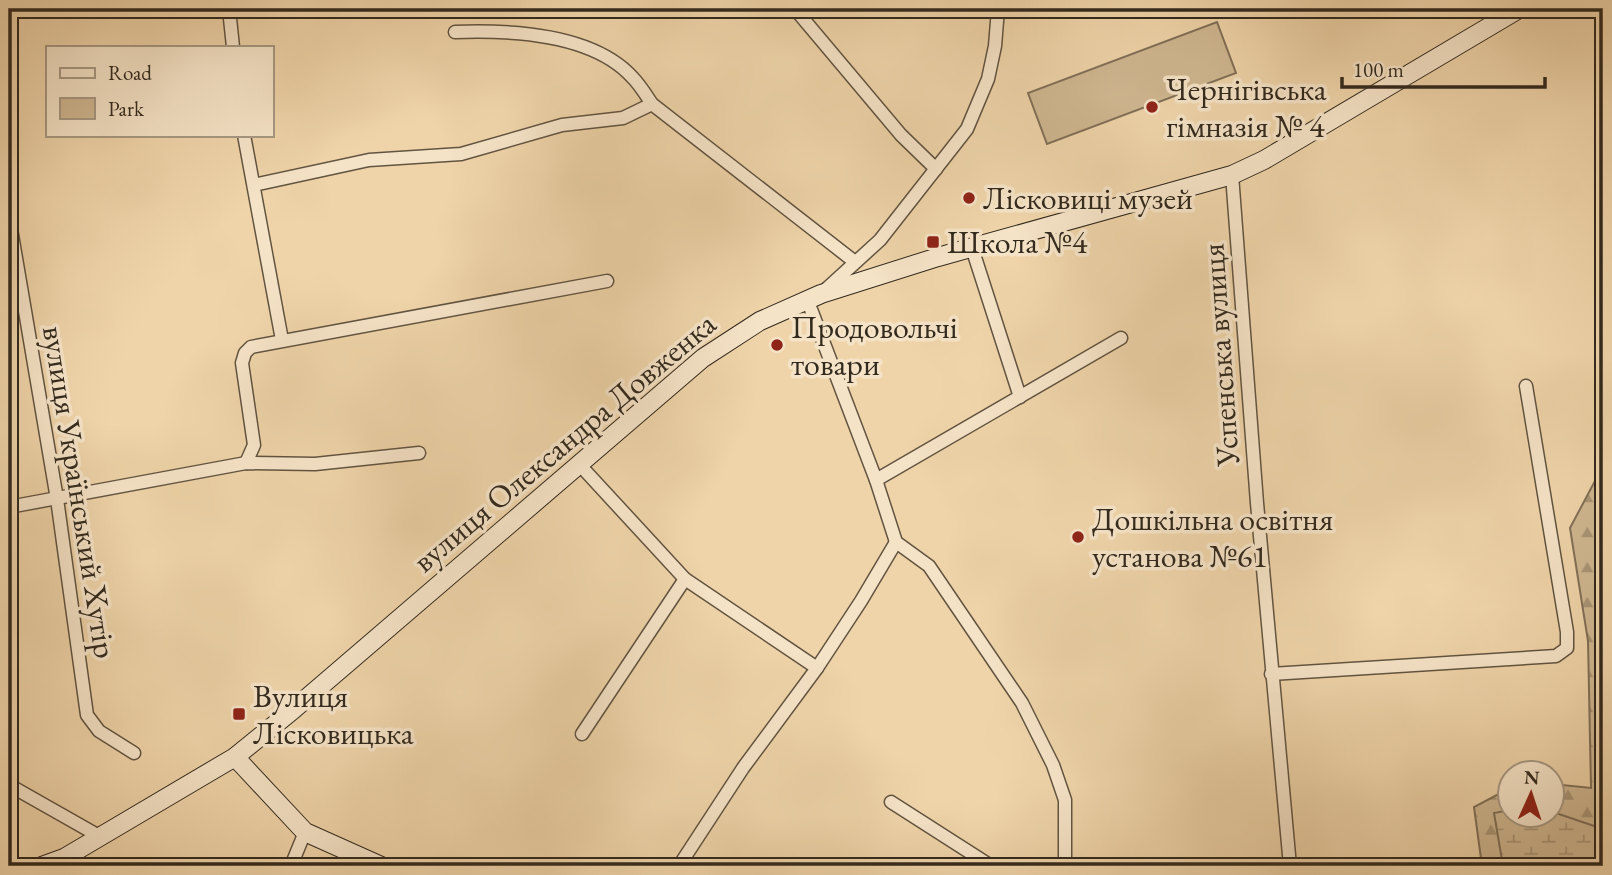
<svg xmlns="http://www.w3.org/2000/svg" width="1612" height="875" font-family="'EB Garamond',serif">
	<defs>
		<pattern id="forest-firs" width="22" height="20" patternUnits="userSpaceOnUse" patternTransform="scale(1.75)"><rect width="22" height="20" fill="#cfb791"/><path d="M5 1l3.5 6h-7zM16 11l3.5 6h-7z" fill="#a99576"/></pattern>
		<pattern id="wetland-marsh" width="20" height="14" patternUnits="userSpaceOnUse" patternTransform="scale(1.75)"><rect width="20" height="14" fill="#cfb791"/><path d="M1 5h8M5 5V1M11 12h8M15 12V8" fill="none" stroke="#a99576"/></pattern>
	</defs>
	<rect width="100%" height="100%" fill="#efd4a9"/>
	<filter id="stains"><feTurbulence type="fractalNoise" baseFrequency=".00286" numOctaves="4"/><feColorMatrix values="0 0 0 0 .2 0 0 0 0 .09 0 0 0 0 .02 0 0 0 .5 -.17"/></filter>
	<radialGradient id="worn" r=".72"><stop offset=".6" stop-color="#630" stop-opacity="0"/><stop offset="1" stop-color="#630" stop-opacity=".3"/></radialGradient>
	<!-- forest -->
	<path fill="url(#forest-firs)" stroke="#817058" stroke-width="2" d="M1596 479 1603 490V866H1482L1474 807 1510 788V816H1552L1553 784 1591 788 1588 641 1570 528Z"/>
	<!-- wetland -->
	<path fill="url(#wetland-marsh)" stroke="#817058" stroke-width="2" d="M1510 810V816H1552L1553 812 1603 829V866H1503L1494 813Z"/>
	<!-- park -->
	<path fill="#cfb791" stroke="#817058" stroke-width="2" d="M1217 22 1236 73 1047 144 1028 93Z"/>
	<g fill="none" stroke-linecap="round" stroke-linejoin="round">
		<defs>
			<g id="street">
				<path d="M229 9 233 47"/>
				<path d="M795 9 901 135 936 169"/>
				<path d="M455 32C510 30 593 33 633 78 640 85 646 95 652 104L855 262"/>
				<path d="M244 135 282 340"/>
				<path d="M1232 175 1257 503 1290 866"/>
				<path d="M254 185 369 160 461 154 562 125 623 118 652 104"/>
				<path d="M9 217 57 499 87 715 99 731 134 753"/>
				<path d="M972 248 1020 397"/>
				<path d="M823 292 880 240 967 129 988 79 995 46 998 9"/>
				<path d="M807 299 876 480 896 542 929 566 1022 703 1053 765 1065 800V866"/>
				<path d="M246 463 254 445 242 363 245 353 251 347 607 281"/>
				<path d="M579 464 685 579 817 668"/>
				<path d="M876 480 1121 338"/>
				<path d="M9 507 246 463 315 464 419 453"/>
				<path d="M1271 674 1556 656 1567 648V632L1526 386"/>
				<path d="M582 734 685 579"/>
				<path d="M9 785 99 836"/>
				<path d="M891 802 991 866"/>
				<path d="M291 866 305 832"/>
				<path d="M679 866 743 768 817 668 861 601 896 542"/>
			</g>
			<g id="secondary">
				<path d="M235 757 305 832 381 866"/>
				<path d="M42 866 64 858 235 757 294 709 703 358 760 321 821 294 938 257 1232 175 1264 160 1519 9"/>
			</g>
		</defs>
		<!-- street casing -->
		<use href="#street" stroke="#625441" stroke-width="15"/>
		<!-- secondary casing -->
		<use href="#secondary" stroke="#332a1e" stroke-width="20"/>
		<!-- street -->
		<use href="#street" stroke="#f5e3c7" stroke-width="12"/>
		<!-- secondary -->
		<use href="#secondary" stroke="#f5e3c7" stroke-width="18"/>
	</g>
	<!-- markers -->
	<g fill="#8f2418" stroke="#f5e3c7" stroke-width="2.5">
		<circle cx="1152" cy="107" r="7"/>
		<circle cx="969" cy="198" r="7"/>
		<rect x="926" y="235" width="14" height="14" rx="3.5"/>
		<circle cx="777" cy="345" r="7"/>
		<circle cx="1078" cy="537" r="7"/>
		<rect x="232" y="707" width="14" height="14" rx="3.5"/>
	</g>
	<g text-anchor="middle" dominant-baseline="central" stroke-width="7" stroke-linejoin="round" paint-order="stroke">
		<!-- poi labels -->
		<g font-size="32" fill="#332a1e" stroke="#f5e3c7" text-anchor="start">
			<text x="1166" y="89">Чернігівська<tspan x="1166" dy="37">гімназія № 4</tspan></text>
			<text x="983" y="198">Лісковиці музей</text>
			<text x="947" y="242">Школа №4</text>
			<text x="791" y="327">Продовольчі<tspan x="791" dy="37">товари</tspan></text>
			<text x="1092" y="519">Дошкільна освітня<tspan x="1092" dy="37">установа №61</tspan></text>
			<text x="253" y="696">Вулиця<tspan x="253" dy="37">Лісковицька</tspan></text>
		</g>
		<!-- street labels -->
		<g font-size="32" fill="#332a1e" stroke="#f5e3c7">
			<text transform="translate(1220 355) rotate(-94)">Успенська вулиця</text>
			<text transform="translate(564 442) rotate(-40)">вулиця Олександра Довженка</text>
			<text transform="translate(80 492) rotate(81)">вулиця Український Хутір</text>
		</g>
	</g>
	<!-- margin -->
	<rect width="1612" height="875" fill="none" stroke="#efd4a9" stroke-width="35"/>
	<rect x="10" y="10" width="1591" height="854" fill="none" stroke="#332a1e" stroke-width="3.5"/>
	<rect x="18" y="18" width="1577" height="840" fill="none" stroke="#332a1e" stroke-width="2"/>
	<!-- legend -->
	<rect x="46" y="46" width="228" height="91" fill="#f5e3c7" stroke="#a79983" stroke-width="2"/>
	<rect x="60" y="68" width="35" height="10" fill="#f5e3c7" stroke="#a79983" stroke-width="2"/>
	<text x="108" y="80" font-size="21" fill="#332a1e">Road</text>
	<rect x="60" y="98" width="35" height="21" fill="#cfb791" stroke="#a79983" stroke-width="2"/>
	<text x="108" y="116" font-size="21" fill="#332a1e">Park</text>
	<!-- north arrow -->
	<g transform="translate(1531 794) rotate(3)"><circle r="33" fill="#f5e3c7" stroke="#a79983" stroke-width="2"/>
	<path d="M0-5L12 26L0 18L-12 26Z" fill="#8f2418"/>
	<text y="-10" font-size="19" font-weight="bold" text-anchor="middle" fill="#332a1e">N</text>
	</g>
	<!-- scale -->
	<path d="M1342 77v10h203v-10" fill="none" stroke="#332a1e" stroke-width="3.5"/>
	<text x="1353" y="77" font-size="21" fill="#332a1e" stroke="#f5e3c7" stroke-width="5" paint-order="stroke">100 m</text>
	<rect width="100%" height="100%" filter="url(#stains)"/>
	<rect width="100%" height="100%" fill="url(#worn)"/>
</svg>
